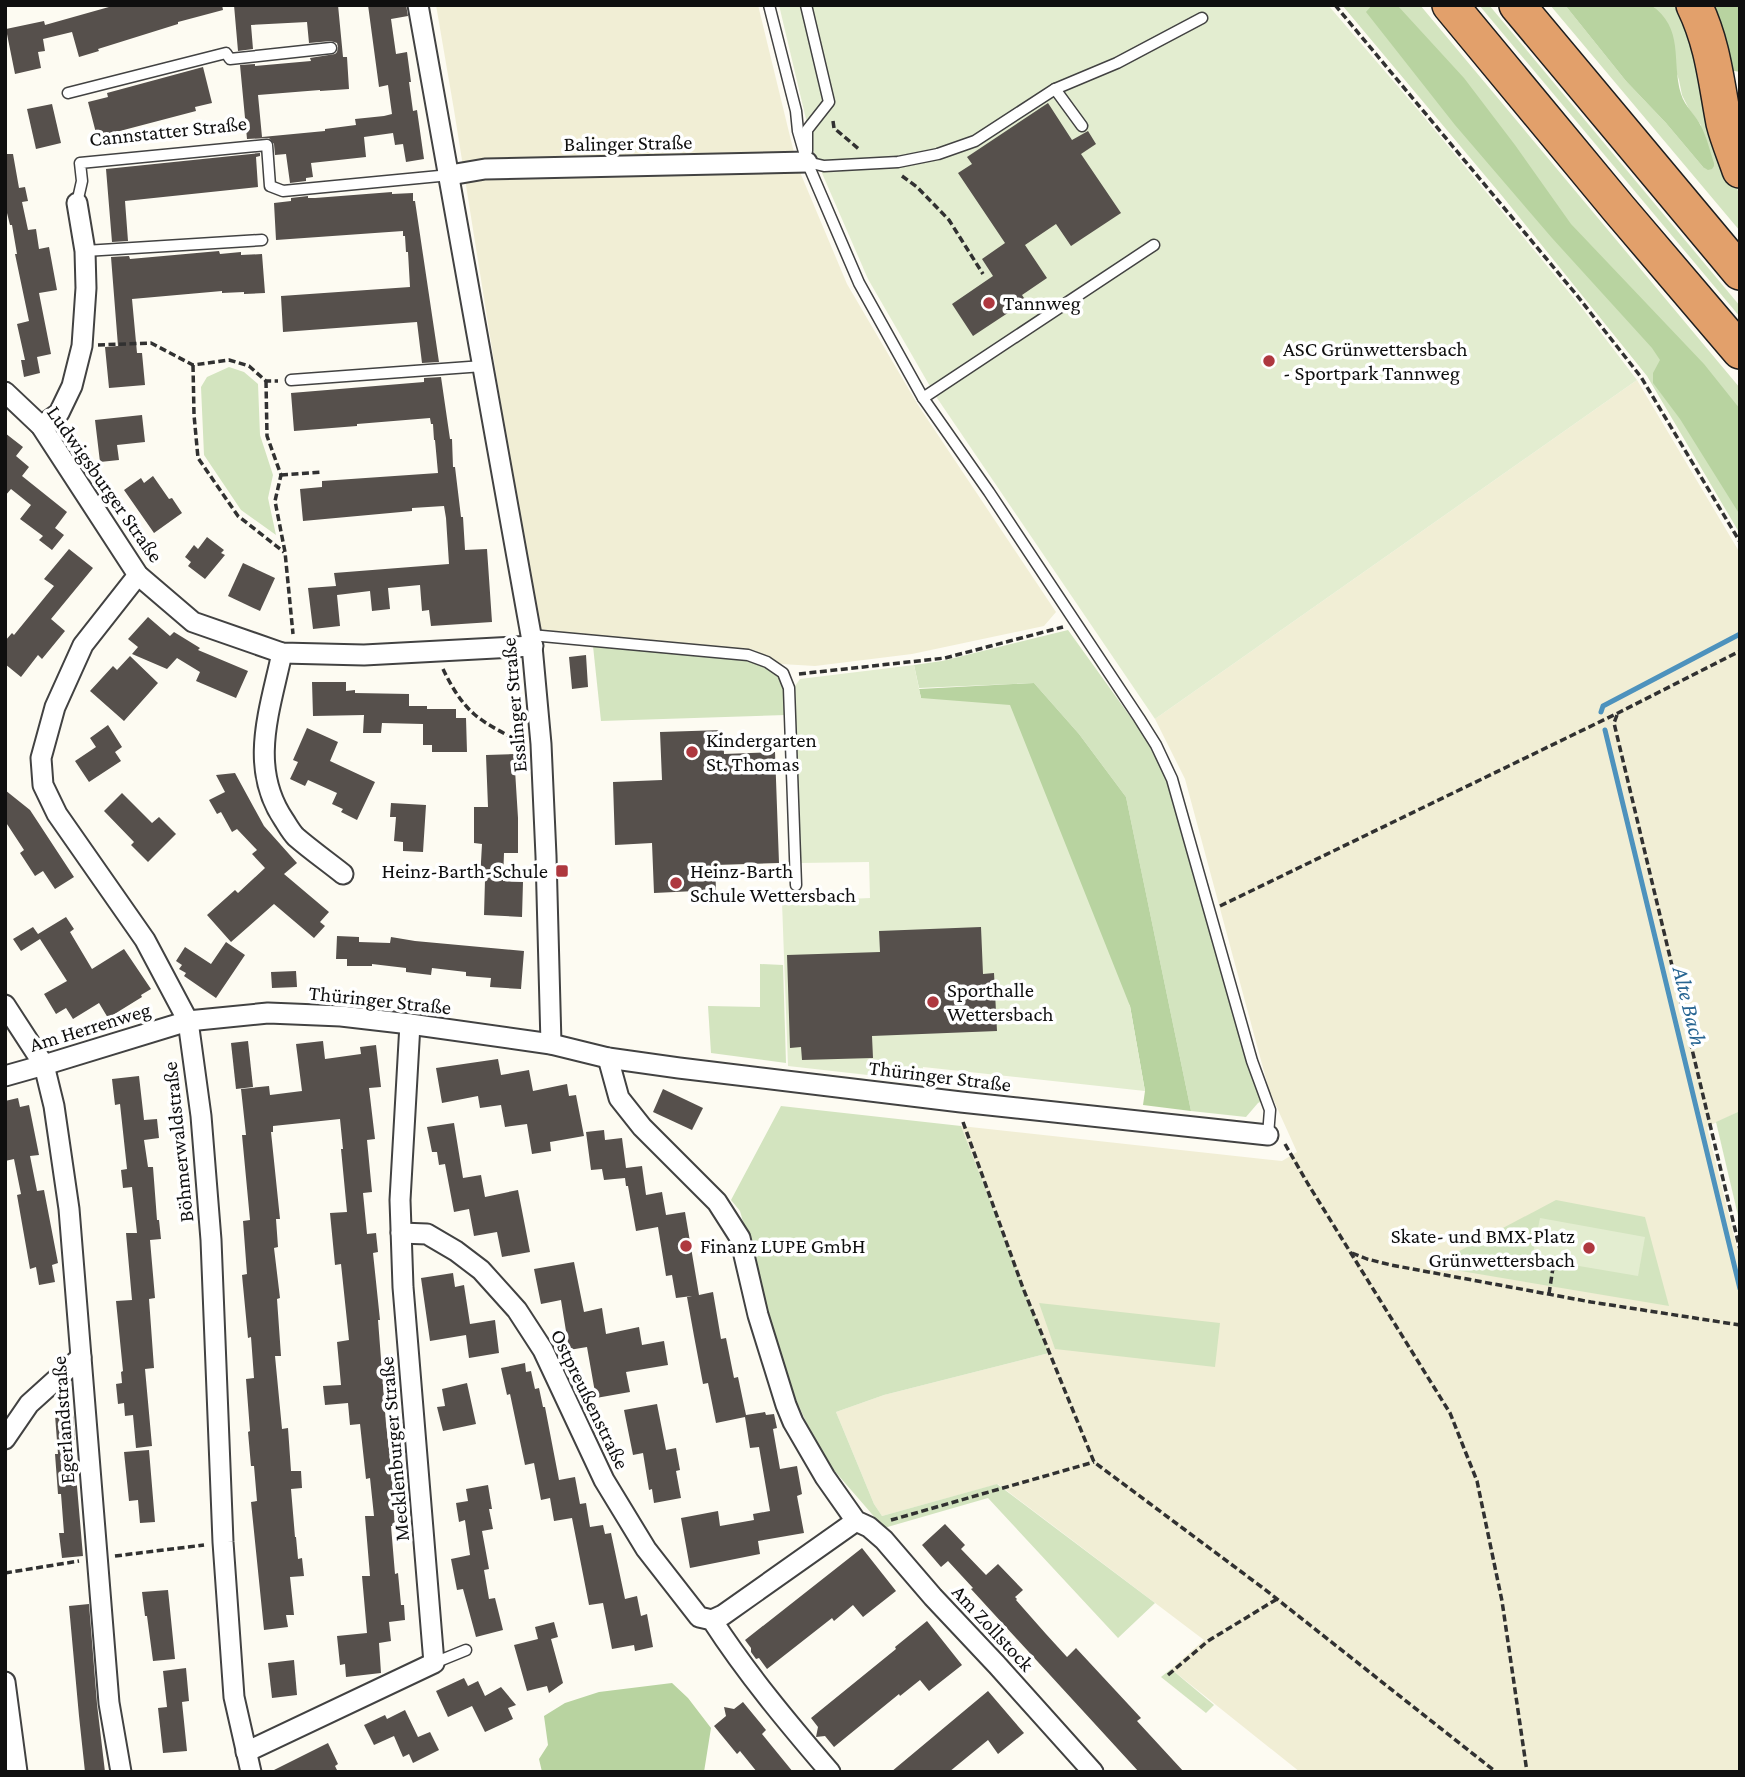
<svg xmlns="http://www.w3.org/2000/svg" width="1745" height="1777" font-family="'Crimson Pro',serif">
	<rect width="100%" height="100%" fill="#fdfbf2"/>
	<!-- farmland -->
	<g fill="#f1eed5">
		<path d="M436 5H758L797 165 847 284 918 405 1056 612 1044 626 912 654 815 666 781 664 754 650 537 631 454 110Z"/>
		<path d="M1637 380 1740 553V1111L1707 1127 1740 1260V1772H1300L1171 1669 1204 1640 998 1484 882 1516 874 1504 836 1412 884 1395 1049 1353 961 1126 1282 1161 1297 1152 1269 1090 1185 779 1155 719Z"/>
	</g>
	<!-- green -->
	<g fill="#d3e4bf">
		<path d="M1342 5H1420L1740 388V534L1647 376 1503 197Z"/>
		<path d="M1479 5H1489L1740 306V317Z"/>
		<path d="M1550 5H1565L1626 81 1666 123 1703 167 1701 125 1689 109 1682 95 1679 80 1654 7 1651 5H1682L1740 198V231Z"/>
		<path d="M229 367 244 372 258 384 260 435 273 475 268 498 276 535 241 510 204 455 201 387 207 377Z"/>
		<path d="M1068 630 1155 751 1169 780 1262 1101 1258 1103 1246 1117 1191 1111 1126 797 1079 734 1034 683 919 688 914 665 942 661Z"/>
		<path d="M593 646 745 659 770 670 778 676 785 686 786 715 601 721Z"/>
		<path d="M760 964 783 965 786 1063 711 1053 708 1006 760 1007Z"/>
		<path d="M781 1106 961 1126 1049 1353 884 1395 836 1412 874 1504 882 1516 997 1484 1155 1603 1118 1638 988 1498 884 1528 832 1468 807 1424 789 1384 740 1211 731 1200Z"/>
		<path d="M1740 1111V1224L1716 1122Z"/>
		<path d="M1556 1200 1645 1217 1669 1306 1431 1266Z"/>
		<path d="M1039 1303 1220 1323 1215 1367 1055 1349Z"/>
		<path d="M1171 1669 1214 1705 1206 1713 1161 1677Z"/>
	</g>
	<!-- forest -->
	<g fill="#b8d3a0">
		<path d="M1372 5 1398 6 1464 78 1515 145 1571 224 1704 364 1740 409V515L1680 419 1653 383V373L1660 360 1652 348 1552 238 1455 125 1366 12Z"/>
		<path d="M1565 5H1651C1685 29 1671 60 1681 94 1685 107 1696 115 1701 126 1707 138 1710 151 1714 163V166L1712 169 1708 170 1703 167 1666 123 1626 81Z"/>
		<path d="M1707 5H1740V72L1729 70Z"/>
		<path d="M1034 683 1079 734 1126 797 1191 1111 1143 1105 1145 1091 1130 1006 921 698 919 689Z"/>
		<path d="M672 1683 688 1698 711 1728 704 1772H542L539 1759 548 1745 544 1716 565 1703 599 1692Z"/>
	</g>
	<!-- pitch -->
	<g fill="#e3edd0">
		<path d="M779 5H1328L1419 111 1582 308 1637 380 1155 719 935 395 868 279 815 157Z"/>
		<path d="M914 665 921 698 1010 705 1130 1006 1145 1091 923 1067 921 1081 788 1066 782 902 870 898 869 862 800 863 795 686 800 679Z"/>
		<path d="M1540 1218 1645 1237 1638 1276 1532 1258Z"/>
	</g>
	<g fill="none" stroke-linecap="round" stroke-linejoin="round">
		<!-- stream -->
		<g stroke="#4d92bd" stroke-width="5">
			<path d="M1601 712 1603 706 1740 634"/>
			<path d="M1605 730 1740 1289"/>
		</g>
	</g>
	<!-- building -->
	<g fill="#56504c">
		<path d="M116 5H222L223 10 178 22V24L98 49 99 51 79 57 72 32 43 39 45 51 38 52 41 68 15 74 6 29 44 21 45 25Z"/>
		<path d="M234 5H338L343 57H347L349 89 320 91V90L258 95 262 137 325 131V129L356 125 355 119 384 116 392 114 388 85 379 87 368 5H406L408 16 391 19 396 54 407 52 411 82H409L413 111 417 110 424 159 406 162 403 144 395 145 393 133 364 137 366 157 311 163 313 177 306 178V181L290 183 286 154 275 155 274 144 269 138 247 139 240 65 255 64V66L311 61 310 58 335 54 337 52 338 47 337 43 331 41 309 43 307 22 251 25 253 49 238 51Z"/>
		<path d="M203 67 212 103 195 107 196 111 97 137 88 102 108 97 107 93Z"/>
		<path d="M1048 103 1072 140 1088 131 1096 144 1081 154 1121 213 1071 246 1056 224 1025 245 1047 278 1022 295 1026 301 973 336 952 304 993 276 982 259 1005 243 958 173 972 164 967 157Z"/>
		<path d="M52 104 61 143 36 149 27 109Z"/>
		<path d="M260 153V156L256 157 258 187 125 201 128 241 112 242 106 169Z"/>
		<path d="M5 154H13L19 188 25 187 28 201 22 202 28 230 36 229 39 249 49 247 57 290 39 293 51 354 37 357 40 373 24 377 21 360H25L17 324 29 321 15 254H17L12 225H10L5 205Z"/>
		<path d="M392 192V194L413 193V201H415L439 362 422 363 417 322 283 332 281 296 410 287 408 252H406L405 236H403V231L276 240 274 203 291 201V198L308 196V198H315Z"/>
		<path d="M219 251 220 254 241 252V255L262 254 265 293 244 294V292L222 293V291L132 299 137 353H142L145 385 109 388 105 347 118 346 111 257 129 256 130 259Z"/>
		<path d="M441 377 450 439H452L453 467H455L461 517H463L465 550 487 549 492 622 431 626 429 610 422 611 420 585 388 588 390 609 372 611 370 591 337 595 340 626 313 629 308 588 336 586 334 573 449 564 446 518 444 506 412 508V511L303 521 300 489 322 487V481L438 473 435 440H434L433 424H431L430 418 357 424V426L294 431 291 393 424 382V378Z"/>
		<path d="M142 415 145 442 117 445 119 460 100 462 95 420Z"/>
		<path d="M5 433 23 447 16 456 29 467 22 476 67 512 55 528 64 535 52 550 39 540 43 536 20 519 31 505 11 489 5 496Z"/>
		<path d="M153 476 169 499 172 498 182 513 154 533 124 490 141 478 144 483Z"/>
		<path d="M207 537 224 550 221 553 225 555 205 579 188 566 191 562 185 557 194 545 198 549Z"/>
		<path d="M69 549 93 568 51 619 65 631 42 659 38 655 21 677 5 664V641L12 633 14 635 54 586 44 579Z"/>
		<path d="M243 563 275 578 260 611 228 596Z"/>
		<path d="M148 617 170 636 174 632 200 648 198 650 248 671 236 698 196 681 200 672 177 658 167 669 132 654 138 647 128 639Z"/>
		<path d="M586 655 588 687 572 689 569 657Z"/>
		<path d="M130 656 158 683 124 721 90 691 113 666 117 670Z"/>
		<path d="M312 682H346V691L355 690V693L409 694V706H427V709H456V718H466L467 752H432V745H423V724L382 723 381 733H363L364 715 313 716Z"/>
		<path d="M108 725 122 747 115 752 121 761 89 782 75 761 96 747 90 738Z"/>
		<path d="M307 728 338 742 330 761 375 782 357 820 341 812 343 809 332 804 337 793 308 780 305 786 290 779 298 762 293 760Z"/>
		<path d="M723 730 724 754 775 752 779 863 715 865 716 890 654 893 652 843 615 845 613 782 662 780 660 732Z"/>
		<path d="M514 754 518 818V853H504L503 881 523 882 522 917 484 915 485 880H480L482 844 474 843V807H488L486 755Z"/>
		<path d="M235 773 264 826 297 863 284 874 329 912 320 922 325 926 314 938 274 904 231 942 207 915 235 890 238 893 265 868 252 854 257 850 237 829 232 832 221 812 217 814 209 800 225 792 216 775Z"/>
		<path d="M5 790 30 810 74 877 55 889 43 871 35 876 20 853 24 850 5 821Z"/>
		<path d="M122 793 152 823 159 817 176 834 148 862 131 845 134 842 104 811Z"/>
		<path d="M391 803 426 805 423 852 403 851V842L394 841 396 817H390Z"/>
		<path d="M66 917 74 929 70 932 92 969 124 949 151 989 141 995 142 997 108 1018 99 1003 73 1019 66 1008 56 1014 44 994 67 981 40 939 21 951 13 939 33 927 38 934Z"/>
		<path d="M981 927 983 974 994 973 997 1031 872 1036 873 1058 802 1060 801 1047 790 1048 787 955 880 952 879 931Z"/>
		<path d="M337 936 359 937V942L390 943 391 937 415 941 524 951 521 989 490 987 491 978 466 976V972L432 968 431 975 406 972V968L372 964V966H347V959H336Z"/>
		<path d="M226 942 245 955 216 998 184 976 186 973 179 969 182 965 176 961 185 947 211 964Z"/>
		<path d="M296 971 297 987 272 988 271 972Z"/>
		<path d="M248 1041 253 1087 236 1089 231 1043Z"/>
		<path d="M323 1041 325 1059 361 1054 360 1047 376 1045 381 1087 369 1088 375 1139 367 1140 372 1192 363 1193 367 1234 376 1233 378 1252 373 1253 380 1320H378L386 1424 392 1476 395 1475 398 1501 393 1502 395 1526H391L395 1574 398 1573 401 1605H404L405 1620 389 1622 391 1641 379 1643 381 1673 346 1677 345 1664 340 1665 337 1636 367 1633 362 1576H370L365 1516H374L370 1478 366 1479 360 1424 350 1425 348 1403 325 1405 323 1386 341 1385 337 1342 349 1340 341 1264 335 1265 330 1213 347 1212 341 1149H343L340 1119 273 1126V1132H271L280 1219H276L278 1247 274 1248 280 1298 277 1299 281 1356H275L282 1429 288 1428 291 1471H301L302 1488 291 1489 295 1537H296L298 1559 302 1558 304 1576 290 1577 294 1615H286L288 1627 264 1630 251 1502 257 1501 254 1466H251L248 1432 250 1431 246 1379 254 1378 251 1337 248 1338 242 1275 247 1274 243 1221 250 1220 242 1135H246L241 1089 269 1086 270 1095 302 1091 296 1044Z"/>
		<path d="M498 1059 501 1075 529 1070 533 1091 567 1084 569 1096 576 1095 584 1136 550 1142 551 1151 532 1154 527 1124 505 1127 501 1105 480 1108 478 1096 442 1103 436 1068Z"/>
		<path d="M139 1076 144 1120 157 1119 159 1138 144 1140 148 1167H153L157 1220H159L161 1239 150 1240 155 1298 149 1299 154 1368 145 1369 152 1446 136 1448 133 1415 125 1416 124 1403 118 1404 116 1384 122 1383 121 1372 123 1371 116 1301 132 1300 126 1233H137L132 1187 123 1188 121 1170 127 1169 120 1104 115 1105 112 1079Z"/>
		<path d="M663 1089 703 1108 692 1130 653 1112Z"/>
		<path d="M18 1098 20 1107 29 1105 39 1155 30 1156 37 1191 44 1190 58 1263 52 1265 55 1282 39 1285 36 1267 30 1269 17 1195 21 1194 14 1159 5 1161V1101Z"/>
		<path d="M454 1123 463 1178 481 1175 485 1197 518 1190 530 1252 502 1257 497 1232 474 1236 469 1209 454 1212 445 1164 439 1165 437 1152H432L427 1127Z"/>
		<path d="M604 1130 605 1140 622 1138 626 1168 642 1166 646 1195 662 1192 666 1215 685 1212 699 1295 713 1292 721 1339 726 1338 734 1378 738 1377 746 1415 765 1412 766 1415 774 1414 777 1428 773 1429 780 1469 797 1466 802 1494 797 1496 804 1533 758 1541 760 1554 690 1568 681 1518 718 1511 720 1526 754 1520 753 1514 770 1511 759 1447 750 1448 745 1417 716 1423 708 1383 703 1384 694 1336 687 1297 692 1296 676 1298 672 1275 666 1276 658 1227 636 1231 628 1186H626L625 1178 604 1180 602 1169 591 1170 586 1132Z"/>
		<path d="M574 1262 584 1312 602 1308 606 1334 639 1327 642 1345 664 1341 668 1365 626 1372 630 1392 596 1398 587 1347 569 1350 561 1300 541 1304 534 1269Z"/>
		<path d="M453 1273 455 1287 464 1285 470 1324 495 1320 499 1353 469 1358 466 1335 430 1341 421 1278Z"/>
		<path d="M525 1363 526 1372 531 1371 535 1389 539 1388 543 1407H545L559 1480 575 1477 580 1504 586 1503 590 1527 603 1525 605 1534 611 1533 625 1599 637 1596 641 1616 647 1614 653 1647 635 1651 634 1645 612 1649 603 1603 589 1605 572 1518 554 1521 550 1498 541 1500 534 1463 525 1465 510 1394 507 1395 501 1368Z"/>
		<path d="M467 1383 476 1424 443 1431 437 1407 445 1406 442 1389Z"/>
		<path d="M657 1404 666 1450 676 1448 680 1470 676 1471 681 1498 654 1503 652 1489 649 1490 643 1453 633 1455 624 1410Z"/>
		<path d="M73 1414 75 1440H73L83 1556 62 1558 59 1533H64L61 1494H58L55 1454H58L55 1415Z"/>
		<path d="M149 1450 155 1522 140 1523 138 1500 129 1501 124 1452Z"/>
		<path d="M488 1485 492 1509H489L493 1529 482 1531 489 1569 484 1570 489 1599 495 1598 503 1630 476 1637 463 1589 457 1590 451 1559 470 1555 465 1520 459 1522 456 1503 468 1501 466 1489Z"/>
		<path d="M945 1524 965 1545 961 1549 986 1575 998 1564 1023 1590 1015 1597 1017 1599 1016 1600 1046 1634 1067 1657 1076 1648 1141 1718 1137 1721 1184 1772H1139L971 1589 973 1588 948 1561 941 1567 922 1545Z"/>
		<path d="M862 1548 896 1591 863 1617 853 1605 834 1621 832 1618 767 1669 759 1658 756 1659 751 1652V1648L745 1640Z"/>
		<path d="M168 1590 175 1659 153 1661 147 1616H145L142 1592Z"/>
		<path d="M89 1604 97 1704 105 1772H85L79 1716 69 1606Z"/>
		<path d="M927 1621 962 1665 929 1691 920 1680 900 1696 899 1694 834 1747 825 1736 816 1737 818 1727 811 1718 896 1649 895 1647Z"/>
		<path d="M554 1622 558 1637 551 1639 563 1683 549 1693 547 1686 527 1691 514 1645 538 1639 535 1627Z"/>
		<path d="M294 1660 297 1695 272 1698 268 1663Z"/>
		<path d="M186 1668 189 1701 182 1702 187 1751 163 1753 158 1708 167 1707 163 1671Z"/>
		<path d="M464 1678 468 1686 478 1681 485 1696 501 1687 516 1705 508 1708 513 1719 485 1732 472 1706 448 1717 436 1691Z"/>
		<path d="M988 1691 1024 1733 998 1754 988 1740 949 1772H891Z"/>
		<path d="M743 1702 766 1730 762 1734 793 1772H757L740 1751 737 1754 714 1726 726 1716 724 1707 734 1709Z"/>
		<path d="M405 1710 418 1737 430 1732 439 1750 413 1763 409 1754 403 1757 394 1736 374 1745 364 1725 385 1715 387 1719Z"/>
		<path d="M328 1743 338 1764 335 1766 338 1772H270Z"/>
	</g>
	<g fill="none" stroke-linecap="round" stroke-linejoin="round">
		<defs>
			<g id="service">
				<path d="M769 5 796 111 798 131 807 162 859 283 923 398 989 492 1139 718 1156 745 1172 779 1252 1061 1270 1110 1268 1135"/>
				<path d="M806 5 829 102 807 130V151"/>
				<path d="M1055 89 1082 126"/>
				<path d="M68 93 226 53 230 59 331 48"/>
				<path d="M807 162 824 166 898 162 938 154 975 141 1055 89 1117 63 1202 18"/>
				<path d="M77 203 82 181 80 163 267 145 270 186 283 191 450 175"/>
				<path d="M85 251 262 240"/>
				<path d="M291 380 483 366"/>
				<path d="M923 398 1154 245"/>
				<path d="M531 635 748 655 767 662 783 673 789 688 796 885"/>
				<path d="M434 1663 466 1650"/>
			</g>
			<g id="minor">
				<path d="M418 5 531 635 541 744 546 856 551 1044"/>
				<path d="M450 175 485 169 807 162"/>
				<path d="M5 392 41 426 138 575 193 622 282 653 364 655 533 646"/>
				<path d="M41 426 59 413 72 386 82 346 86 288 85 251 77 203"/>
				<path d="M138 575 83 645 55 707 41 758 43 785 57 814 145 940 188 1021 201 1116 211 1240 223 1542 234 1697 251 1772"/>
				<path d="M282 653C270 710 248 767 284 820 288 826 291 832 296 837 311 850 328 862 343 874"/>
				<path d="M5 1005 44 1065 54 1106 69 1209 109 1703 121 1772"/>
				<path d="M608 1058 619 1098 642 1127 717 1202 740 1238 758 1315 786 1405 793 1422 825 1477 856 1521 869 1527 884 1540 933 1597 997 1665 1093 1772"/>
				<path d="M5 1076 44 1065 188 1021 268 1013 293 1014 341 1016 410 1024 551 1044 608 1058 679 1068 961 1102 1268 1135"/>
				<path d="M401 1233 427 1234 456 1251 481 1270 517 1310 543 1350 604 1480 646 1549 699 1617 712 1620C747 1674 788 1723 830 1772"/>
				<path d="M5 1439 29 1404 81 1357"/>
				<path d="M712 1620 723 1615 856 1521"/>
				<path d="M5 1682 17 1772"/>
				<path d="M246 1752 434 1663 403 1287 400 1200 410 1024"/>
			</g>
			<g id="motorway">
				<path d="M1450 5 1619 209 1740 351"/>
				<path d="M1517 5 1740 272"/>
				<path d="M1694 5C1713 44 1716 81 1724 123 1728 139 1735 155 1740 170"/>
			</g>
		</defs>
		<!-- service casing -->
		<use href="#service" stroke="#424242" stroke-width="13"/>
		<!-- minor casing -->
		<use href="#minor" stroke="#424242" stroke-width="23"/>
		<!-- motorway casing -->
		<use href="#motorway" stroke="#202020" stroke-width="38"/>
		<!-- path -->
		<g stroke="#313131" stroke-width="3.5" stroke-dasharray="7 3.5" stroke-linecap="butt">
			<path d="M1335 5 1575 293 1641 377 1740 542"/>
			<path d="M833 121 834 128 860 150"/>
			<path d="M902 176 917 187 949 220 983 274"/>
			<path d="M98 345 151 343 193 365 229 360 249 366 266 381H278"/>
			<path d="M193 365 194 415 198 458 238 516 284 552"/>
			<path d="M266 381 267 436 281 475 275 501 285 552 293 634"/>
			<path d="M281 475 322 472"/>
			<path d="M443 669C450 684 461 703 474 714 488 726 506 734 522 743"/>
			<path d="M799 674 945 658 1063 627"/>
			<path d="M1617 715 1614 723 1740 1250"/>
			<path d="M1220 906 1618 713 1740 651"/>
			<path d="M963 1122 1023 1288 1094 1462 1263 1588 1496 1772"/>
			<path d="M1285 1144 1308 1184 1450 1413 1477 1481 1502 1601 1527 1772"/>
			<path d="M1352 1253 1367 1259 1391 1265 1591 1302 1740 1325"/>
			<path d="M1549 1294 1554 1261"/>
			<path d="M891 1520 1094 1462"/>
			<path d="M115 1556 204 1545"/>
			<path d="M5 1573 79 1561"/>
			<path d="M1168 1675 1208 1641 1277 1599"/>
		</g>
		<!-- service -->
		<use href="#service" stroke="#fff" stroke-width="10"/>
		<!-- minor -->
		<use href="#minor" stroke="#fff" stroke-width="19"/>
		<!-- motorway -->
		<use href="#motorway" stroke="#e2a06b" stroke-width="35"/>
	</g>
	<!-- markers -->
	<g fill="#ae383f" stroke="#fff" stroke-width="2.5">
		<circle cx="989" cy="303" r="7"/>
		<circle cx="1269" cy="361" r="7"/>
		<circle cx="692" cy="752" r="7"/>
		<rect x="555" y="864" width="14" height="14" rx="3.5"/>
		<circle cx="676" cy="883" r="7"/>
		<circle cx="933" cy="1002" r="7"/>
		<circle cx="686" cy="1246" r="7"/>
		<circle cx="1589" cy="1248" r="7"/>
	</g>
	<g text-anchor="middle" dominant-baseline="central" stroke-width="7" stroke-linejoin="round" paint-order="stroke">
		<!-- street labels -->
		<g font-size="21" fill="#0f0f0f" stroke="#fff">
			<text transform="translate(168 131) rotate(-6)">Cannstatter Straße</text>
			<text transform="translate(628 143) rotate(-1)">Balinger Straße</text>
			<text transform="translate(105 484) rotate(55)">Ludwigsburger Straße</text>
			<text transform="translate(514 705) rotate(-95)">Esslinger Straße</text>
			<text transform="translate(380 1000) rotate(6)">Thüringer Straße</text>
			<text transform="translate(90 1027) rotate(-17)">Am Herrenweg</text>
			<text transform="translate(940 1076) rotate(7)">Thüringer Straße</text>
			<text transform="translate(178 1142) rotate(-96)">Böhmerwaldstraße</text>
			<text transform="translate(590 1399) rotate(64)">Ostpreußenstraße</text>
			<text transform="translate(63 1420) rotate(-94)">Egerlandstraße</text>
			<text transform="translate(394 1449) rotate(-95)">Mecklenburger Straße</text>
			<text transform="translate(993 1628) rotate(47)">Am Zollstock</text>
		</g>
		<!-- poi labels -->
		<g font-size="21" fill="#0f0f0f" stroke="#fff" text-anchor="start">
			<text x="1003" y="303">Tannweg</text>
			<text x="1283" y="349">ASC Grünwettersbach<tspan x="1283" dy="24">- Sportpark Tannweg</tspan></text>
			<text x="706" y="740">Kindergarten<tspan x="706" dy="24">St. Thomas</tspan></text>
			<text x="548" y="871" text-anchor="end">Heinz-Barth-Schule</text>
			<text x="690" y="871">Heinz-Barth<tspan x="690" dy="24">Schule Wettersbach</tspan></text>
			<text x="947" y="990">Sporthalle<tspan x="947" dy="24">Wettersbach</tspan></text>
			<text x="1575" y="1236" text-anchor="end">Skate- und BMX-Platz<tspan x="1575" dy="24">Grünwettersbach</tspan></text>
			<text x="700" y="1246">Finanz LUPE GmbH</text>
		</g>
		<!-- water labels -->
		<g font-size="23" font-style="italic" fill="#276592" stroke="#fff">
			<text transform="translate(1690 1006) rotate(76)">Alte Bach</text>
		</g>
	</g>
	<!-- border -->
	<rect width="1745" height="1777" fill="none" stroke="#0f0f0f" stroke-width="14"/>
</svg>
